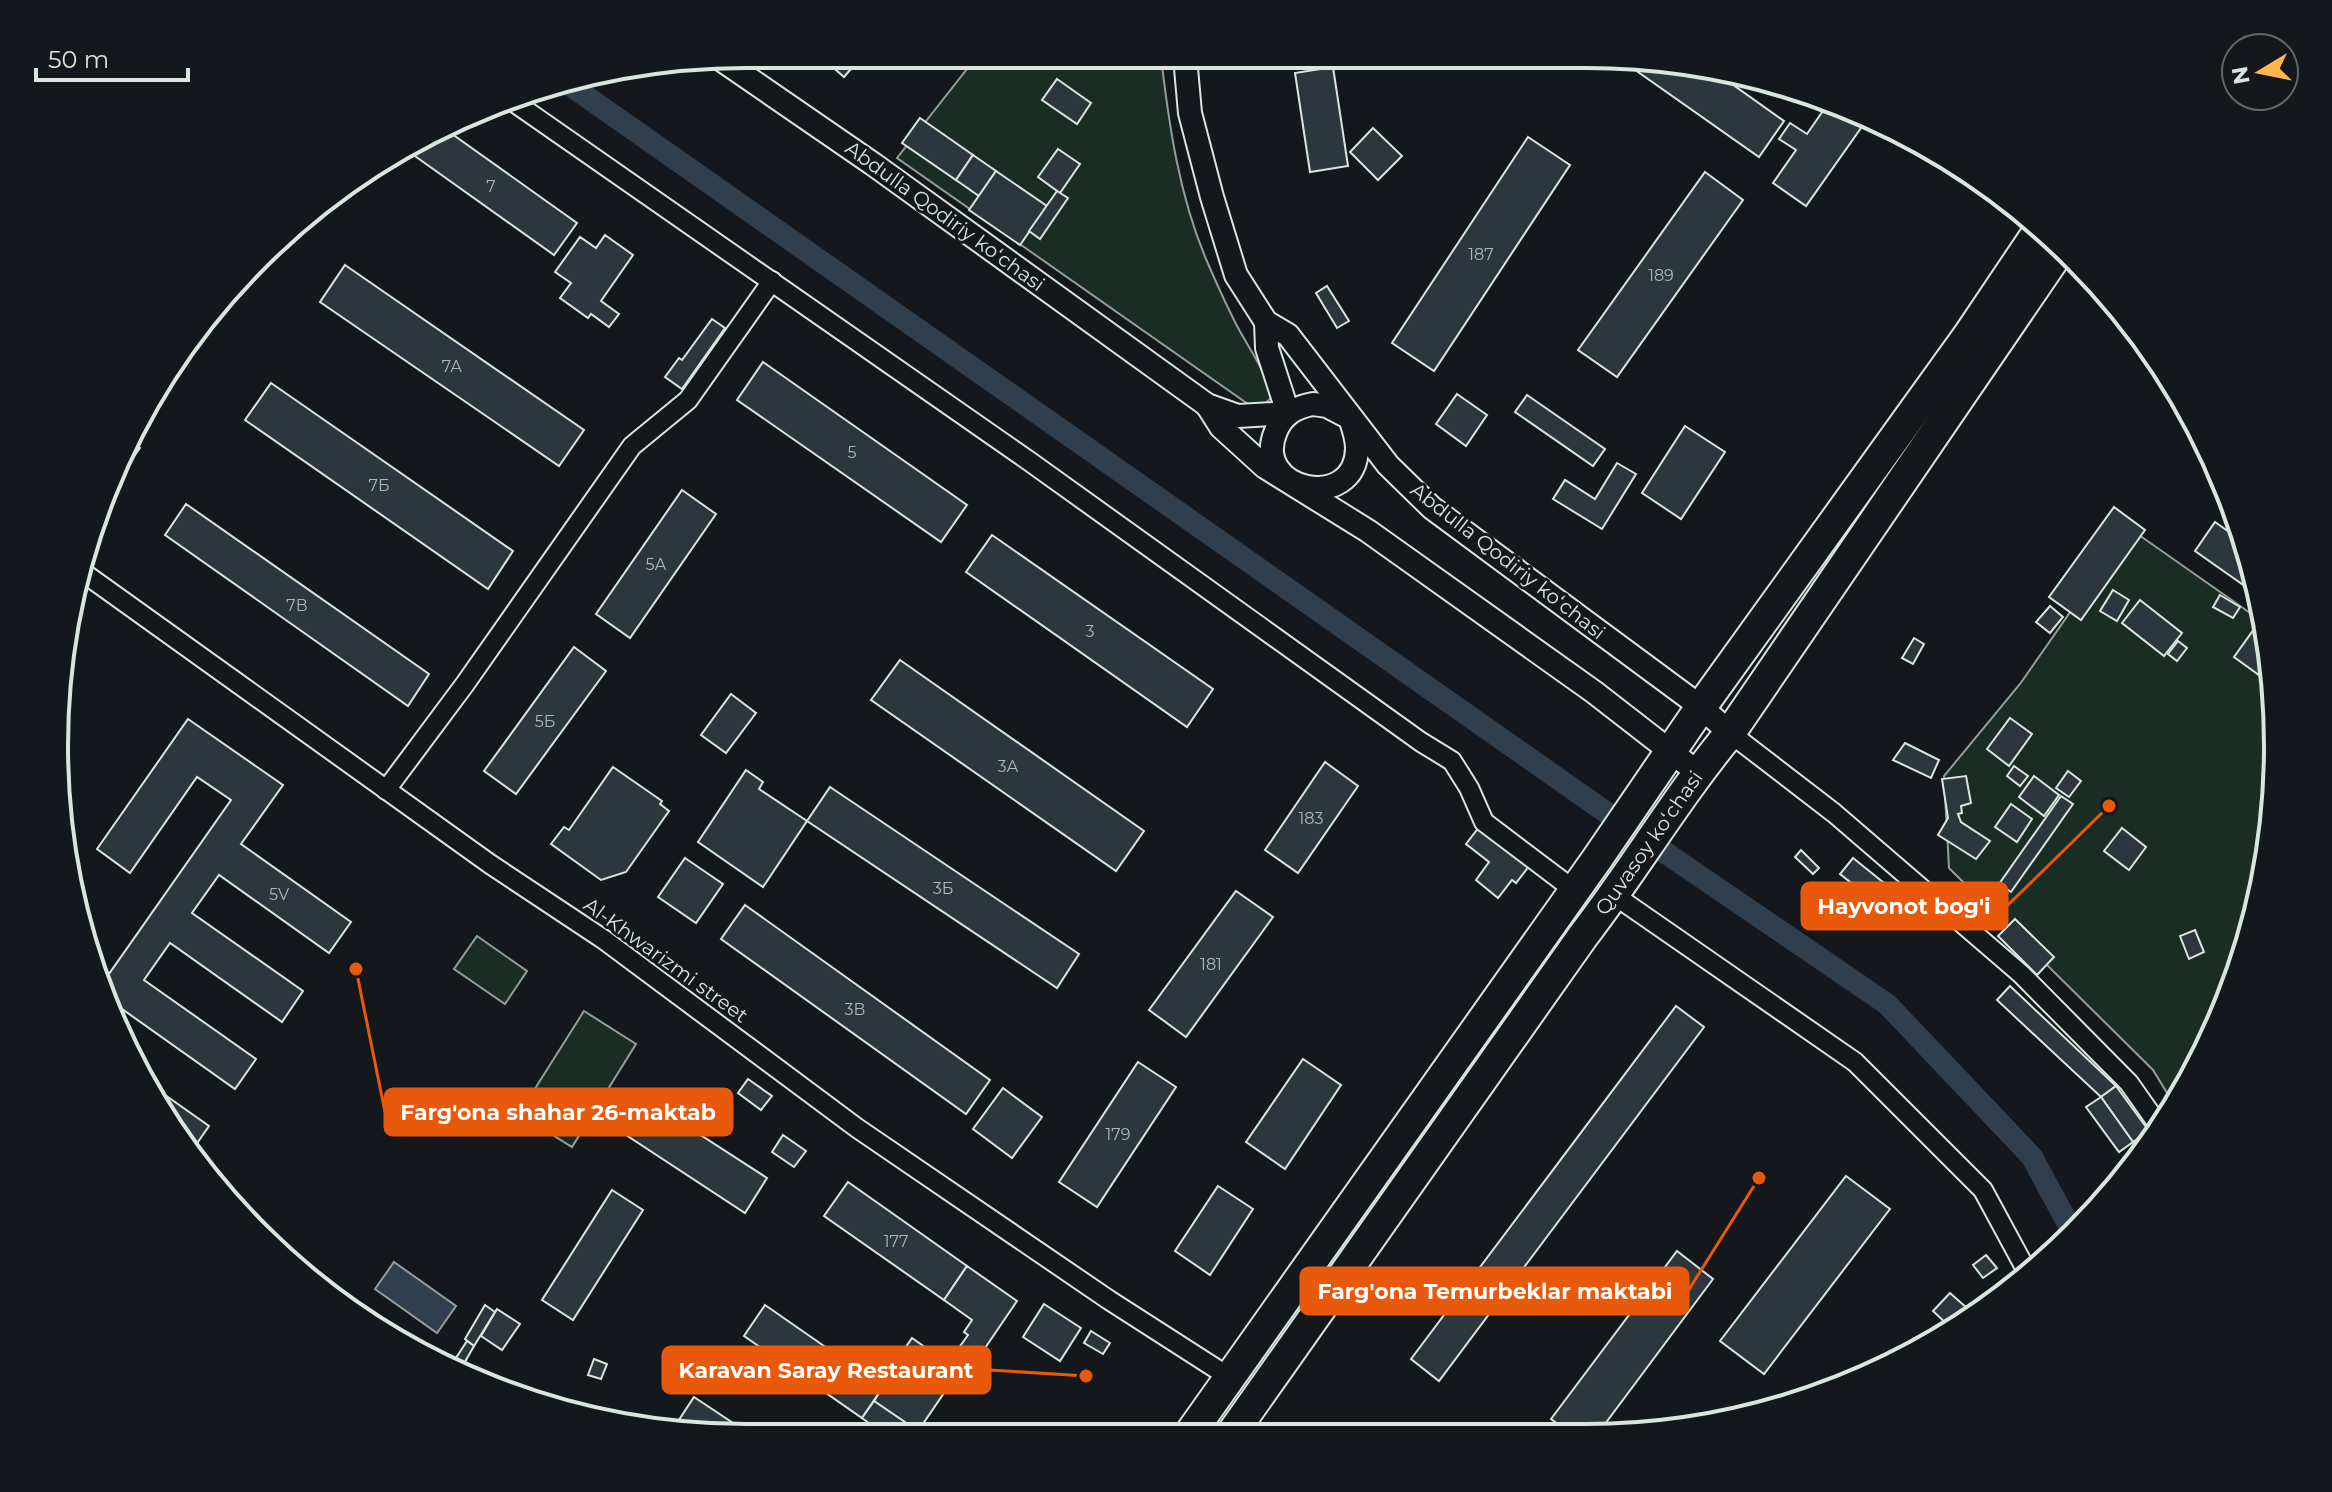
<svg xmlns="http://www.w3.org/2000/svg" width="2332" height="1492" font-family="Montserrat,sans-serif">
	<rect width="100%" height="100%" fill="#14181c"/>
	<!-- green -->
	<g fill="#1a2d24" stroke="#939e99" stroke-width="2">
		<path d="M978 55 1161 57C1169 125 1179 195 1206 259 1215 280 1224 300 1234 320 1246 345 1266 369 1271 397 1265 407 1258 406 1248 404L897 158Z"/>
		<path d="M2129 528 2263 622 2276 700 2272 836 2241 968 2186 1092 2175 1106 2153 1070 1949 868 1944 776 2020 684Z"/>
		<path d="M477 936 527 971 505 1004 454 969Z"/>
		<path d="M584 1011 636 1044 572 1147 519 1114Z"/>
	</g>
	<!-- water -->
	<path fill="#2f3f4d" stroke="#939e99" stroke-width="2" d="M394 1262 456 1306 437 1333 375 1289Z"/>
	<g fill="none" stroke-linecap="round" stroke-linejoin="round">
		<!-- canal -->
		<path stroke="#2f3f4d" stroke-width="22" d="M567 83 1597 806 1887 1004 2032 1157 2073 1233"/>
	</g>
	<!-- building -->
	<g fill="#2c363c" stroke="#d8e6dc" stroke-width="2">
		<path d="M818 54 863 55 844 77Z"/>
		<path d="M1621 60H1677L1715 72 1784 121 1759 157Z"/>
		<path d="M1333 67 1348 166 1310 172 1295 73Z"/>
		<path d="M1057 79 1091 103 1077 124 1042 100Z"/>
		<path d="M1827 105 1868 118 1806 206 1773 183 1796 150 1779 139 1790 123 1807 134Z"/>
		<path d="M920 118 973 155 956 180 902 143Z"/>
		<path d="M1373 128 1402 156 1378 180 1350 152Z"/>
		<path d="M445 129 577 223 554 255 405 149Z"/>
		<path d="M1528 137 1570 165 1434 371 1392 343Z"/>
		<path d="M1058 149 1080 164 1060 193 1038 177Z"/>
		<path d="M973 155 996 171 979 196 956 180Z"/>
		<path d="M996 171 1047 206 1020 245 969 210Z"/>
		<path d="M1705 172 1743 200 1617 377 1578 350Z"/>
		<path d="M1057 191 1068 198 1040 239 1029 231Z"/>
		<path d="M605 235 633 255 601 301 619 314 609 327 591 314 588 318 560 298 571 283 555 272 580 237 596 248Z"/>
		<path d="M345 265 584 430 559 466 320 302Z"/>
		<path d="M1327 286 1349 321 1337 328 1316 293Z"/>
		<path d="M712 319 725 328 682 389 665 377 679 358 682 360Z"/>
		<path d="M763 362 967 505 941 542 737 400Z"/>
		<path d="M271 383 513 551 488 589 245 420Z"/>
		<path d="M1457 394 1487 415 1466 446 1436 424Z"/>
		<path d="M1527 395 1605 449 1593 466 1515 412Z"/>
		<path d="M1685 426 1725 452 1681 519 1642 493Z"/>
		<path d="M134 443 140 448 104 498Z"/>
		<path d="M1617 463 1636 474 1602 529 1553 499 1565 480 1595 499Z"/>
		<path d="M682 490 716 514 630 638 596 614Z"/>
		<path d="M186 504 429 674 408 706 165 535Z"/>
		<path d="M2114 507 2145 530 2081 620 2049 597Z"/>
		<path d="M2215 522 2246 544 2254 566 2259 596 2195 551Z"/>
		<path d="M992 535 1213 689 1187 727 966 572Z"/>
		<path d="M2113 590 2129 600 2117 621 2100 611Z"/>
		<path d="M2220 595 2240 607 2233 618 2213 607Z"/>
		<path d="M2140 600 2182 633 2164 656 2122 623Z"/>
		<path d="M2050 606 2063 617 2050 633 2036 622Z"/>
		<path d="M2257 625 2265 631 2274 686 2234 657Z"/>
		<path d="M1914 638 1924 644 1913 664 1902 658Z"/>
		<path d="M2178 641 2187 648 2177 661 2168 654Z"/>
		<path d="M574 647 606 671 516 794 484 771Z"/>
		<path d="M900 660 1144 831 1116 871 871 700Z"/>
		<path d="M731 694 756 713 726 753 701 735Z"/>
		<path d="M2010 718 2032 734 2009 766 1987 749Z"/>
		<path d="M188 719 283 785 241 844 351 922 329 953 219 875 192 913 303 991 282 1022 170 943 144 980 256 1059 235 1089 122 1009 116 1018 102 984 231 800 197 777 130 873 97 849Z"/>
		<path d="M1905 743 1939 760 1931 778 1893 760Z"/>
		<path d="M1325 762 1358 786 1298 873 1265 850Z"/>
		<path d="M2014 766 2028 776 2020 786 2007 776Z"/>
		<path d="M613 767 662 801 660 804 669 811 626 872 601 880 551 844 564 827 569 830Z"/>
		<path d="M746 770 763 782 759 789 807 821 763 887 698 842Z"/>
		<path d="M2068 771 2081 781 2069 797 2056 788Z"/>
		<path d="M1966 776 1971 803 1961 806 1962 813 1958 814 1961 822 1990 841 1976 859 1938 835 1948 818 1942 779Z"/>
		<path d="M2034 776 2059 795 2044 816 2019 797Z"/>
		<path d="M830 787 1079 954 1057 988 807 821Z"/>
		<path d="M2061 796 2073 804 2011 892 1999 884Z"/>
		<path d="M2011 804 2032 819 2017 842 1995 827Z"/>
		<path d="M1480 826 1530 865 1516 883 1512 880 1498 898 1476 880 1489 862 1466 844Z"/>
		<path d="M2122 828 2146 847 2129 870 2104 851Z"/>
		<path d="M1801 850 1819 868 1813 874 1795 857Z"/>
		<path d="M685 858 723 884 696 923 658 897Z"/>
		<path d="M1853 858 1894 891 1882 907 1840 874Z"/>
		<path d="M1236 891 1273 917 1186 1037 1149 1010Z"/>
		<path d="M745 905 990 1080 966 1114 721 939Z"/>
		<path d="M2015 919 2054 957 2037 975 1998 936Z"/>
		<path d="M2195 930 2204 952 2189 959 2180 936Z"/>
		<path d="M2010 986 2116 1086 2101 1097 1997 1000Z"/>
		<path d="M1676 1006 1704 1027 1439 1381 1411 1359Z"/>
		<path d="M1303 1059 1341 1085 1285 1169 1246 1142Z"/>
		<path d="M1138 1062 1176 1087 1097 1207 1059 1182Z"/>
		<path d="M141 1078 209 1126 193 1149 147 1092Z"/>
		<path d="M748 1079 772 1096 761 1110 738 1093Z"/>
		<path d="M2116 1086 2149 1131 2133 1142 2101 1097Z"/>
		<path d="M1003 1088 1042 1117 1012 1158 973 1129Z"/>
		<path d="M2101 1097 2133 1142 2119 1152 2086 1107Z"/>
		<path d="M648 1101 767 1178 745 1213 626 1135Z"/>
		<path d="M783 1135 806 1151 794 1167 772 1152Z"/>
		<path d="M1846 1176 1890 1209 1764 1374 1720 1341Z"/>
		<path d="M848 1182 967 1266 944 1300 824 1216Z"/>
		<path d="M1218 1186 1253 1209 1210 1275 1175 1251Z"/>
		<path d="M612 1190 643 1210 573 1320 542 1300Z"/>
		<path d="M1677 1251 1713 1279 1596 1436H1574L1551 1419Z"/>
		<path d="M1986 1255 1997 1268 1983 1278 1973 1265Z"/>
		<path d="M967 1266 1017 1301 966 1376 948 1363 968 1335 964 1332 972 1320 944 1300Z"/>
		<path d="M1950 1293 1975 1315 1952 1329 1933 1311Z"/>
		<path d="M1044 1304 1081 1328 1060 1361 1023 1337Z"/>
		<path d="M485 1305 495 1312 474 1346 465 1339Z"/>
		<path d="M765 1305 883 1387 862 1418 744 1336Z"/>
		<path d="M497 1309 520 1324 502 1350 481 1336Z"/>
		<path d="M1091 1331 1110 1343 1103 1354 1084 1343Z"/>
		<path d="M912 1338 959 1371 918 1431 874 1401 883 1387 880 1385Z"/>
		<path d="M1913 1339 1923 1347 1891 1367Z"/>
		<path d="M467 1341 474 1346 462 1367 454 1361Z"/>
		<path d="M594 1359 607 1364 601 1379 588 1375Z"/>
		<path d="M694 1397 748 1433 671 1432Z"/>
		<path d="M874 1401 918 1431 921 1433H864L870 1424 862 1418Z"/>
	</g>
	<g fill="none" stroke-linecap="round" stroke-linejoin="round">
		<defs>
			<g id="minor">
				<path d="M508 98 1029 461 1421 742 1452 761 1469 788 1484 822 1574 890"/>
				<path d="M81 571 490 864 603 939 857 1128 1109 1300 1229 1377"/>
				<path d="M1730 733 1834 813 2021 974 2129 1083 2160 1127"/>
				<path d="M386 790 465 684 632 446 688 400 772 281"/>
				<path d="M1614 895 1855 1062 1983 1190 2029 1275"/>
			</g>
			<g id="tertiary">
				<path d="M1185 57 1190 113 1212 197 1236 275 1266 322 1288 335 1388 465 1432 508 1701 707 1730 733"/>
				<path d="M719 58 873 164 1207 405 1238 416 1288 413 1267 348 1266 322"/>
				<path d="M1313 404 1327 406 1350 418C1353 427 1357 438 1357 448 1356 514 1250 491 1276 431 1283 414 1296 407 1313 404Z"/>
				<path d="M1207 405 1221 427 1265 467 1368 531 1594 692 1697 772"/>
			</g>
			<g id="primary">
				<path d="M1189 1435 1597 859 1701 707 1968 336 2042 226"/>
				<path d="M1231 1435 1583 936C1634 870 1676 798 1730 733L2062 247"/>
			</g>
		</defs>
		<!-- minor casing -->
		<use href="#minor" stroke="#d8e6dc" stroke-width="22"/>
		<!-- tertiary casing -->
		<use href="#tertiary" stroke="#d8e6dc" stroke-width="26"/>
		<!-- primary casing -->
		<use href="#primary" stroke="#d8e6dc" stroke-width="34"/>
		<!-- minor -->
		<use href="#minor" stroke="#14181c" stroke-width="18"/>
		<!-- tertiary -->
		<use href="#tertiary" stroke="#14181c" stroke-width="22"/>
		<!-- primary -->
		<use href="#primary" stroke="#14181c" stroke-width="30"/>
	</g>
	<g text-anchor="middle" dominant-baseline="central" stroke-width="6" stroke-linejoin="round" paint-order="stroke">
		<!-- number labels -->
		<g font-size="16" fill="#adbab4">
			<text x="491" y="186">7</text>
			<text x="1481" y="254">187</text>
			<text x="1661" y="275">189</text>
			<text x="452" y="366">7А</text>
			<text x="852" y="452">5</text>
			<text x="379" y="485">7Б</text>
			<text x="656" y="564">5А</text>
			<text x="297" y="605">7В</text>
			<text x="1090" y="631">3</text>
			<text x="545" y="721">5Б</text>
			<text x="1008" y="766">3А</text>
			<text x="1311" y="818">183</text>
			<text x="943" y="888">3Б</text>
			<text x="279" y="894">5V</text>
			<text x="1211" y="964">181</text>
			<text x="855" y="1009">3В</text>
			<text x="1118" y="1134">179</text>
			<text x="896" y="1241">177</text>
		</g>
		<!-- street labels -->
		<g font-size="20" fill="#d8e6dc" stroke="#14181c">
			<text transform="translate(945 216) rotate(36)">Abdulla Qodiriy koʻchasi</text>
			<text transform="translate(1508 561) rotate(38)">Abdulla Qodiriy koʻchasi</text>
			<text transform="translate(1649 843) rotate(-55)">Quvasoy koʻchasi</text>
			<text transform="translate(666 960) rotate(36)">Al-Khwarizmi street</text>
		</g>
	</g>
	<!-- crop -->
	<path d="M0 0H2332V1492H0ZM746 68H1586A678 678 0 0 1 2264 746V746A678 678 0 0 1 1586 1424H746A678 678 0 0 1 68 746V746A678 678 0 0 1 746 68Z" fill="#14181c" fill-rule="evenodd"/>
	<path fill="none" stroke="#d8e6dc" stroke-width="4" d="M746 68H1586A678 678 0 0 1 2264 746V746A678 678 0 0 1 1586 1424H746A678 678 0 0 1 68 746V746A678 678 0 0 1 746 68Z"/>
	<!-- callouts -->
	<path fill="none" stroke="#e8590c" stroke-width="3" d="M2109 806L2007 906M356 969L385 1112M1759 1178L1688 1291M1086 1376L990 1370"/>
	<g fill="#e8590c" stroke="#14181c" stroke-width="3">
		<circle cx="2109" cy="806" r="8"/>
		<circle cx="356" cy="969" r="8"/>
		<circle cx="1759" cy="1178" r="8"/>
		<circle cx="1086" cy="1376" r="8"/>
	</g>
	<g fill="#e8590c" stroke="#e8590c" stroke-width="3">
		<rect x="1802" y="883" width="205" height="46" rx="8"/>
		<rect x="385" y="1089" width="347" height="46" rx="8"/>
		<rect x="1301" y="1268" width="387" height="46" rx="8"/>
		<rect x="663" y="1347" width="327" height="46" rx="8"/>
	</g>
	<g font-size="22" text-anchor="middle" font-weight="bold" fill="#fff">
		<text x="1904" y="914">Hayvonot bog'i</text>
		<text x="558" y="1120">Farg'ona shahar 26-maktab</text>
		<text x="1495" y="1299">Farg'ona Temurbeklar maktabi</text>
		<text x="826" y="1378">Karavan Saray Restaurant</text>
	</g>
	<!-- north arrow -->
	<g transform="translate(2260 72) rotate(260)"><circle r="38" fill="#14181c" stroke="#626a69" stroke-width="2"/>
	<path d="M0-6L14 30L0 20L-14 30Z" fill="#ffb74d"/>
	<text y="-12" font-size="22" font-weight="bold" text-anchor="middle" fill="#d8e6dc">N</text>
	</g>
	<!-- scale -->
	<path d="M36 68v12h152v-12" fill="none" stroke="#d8e6dc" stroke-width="4"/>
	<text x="48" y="68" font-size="24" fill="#d8e6dc" stroke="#14181c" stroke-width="6" paint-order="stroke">50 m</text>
</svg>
